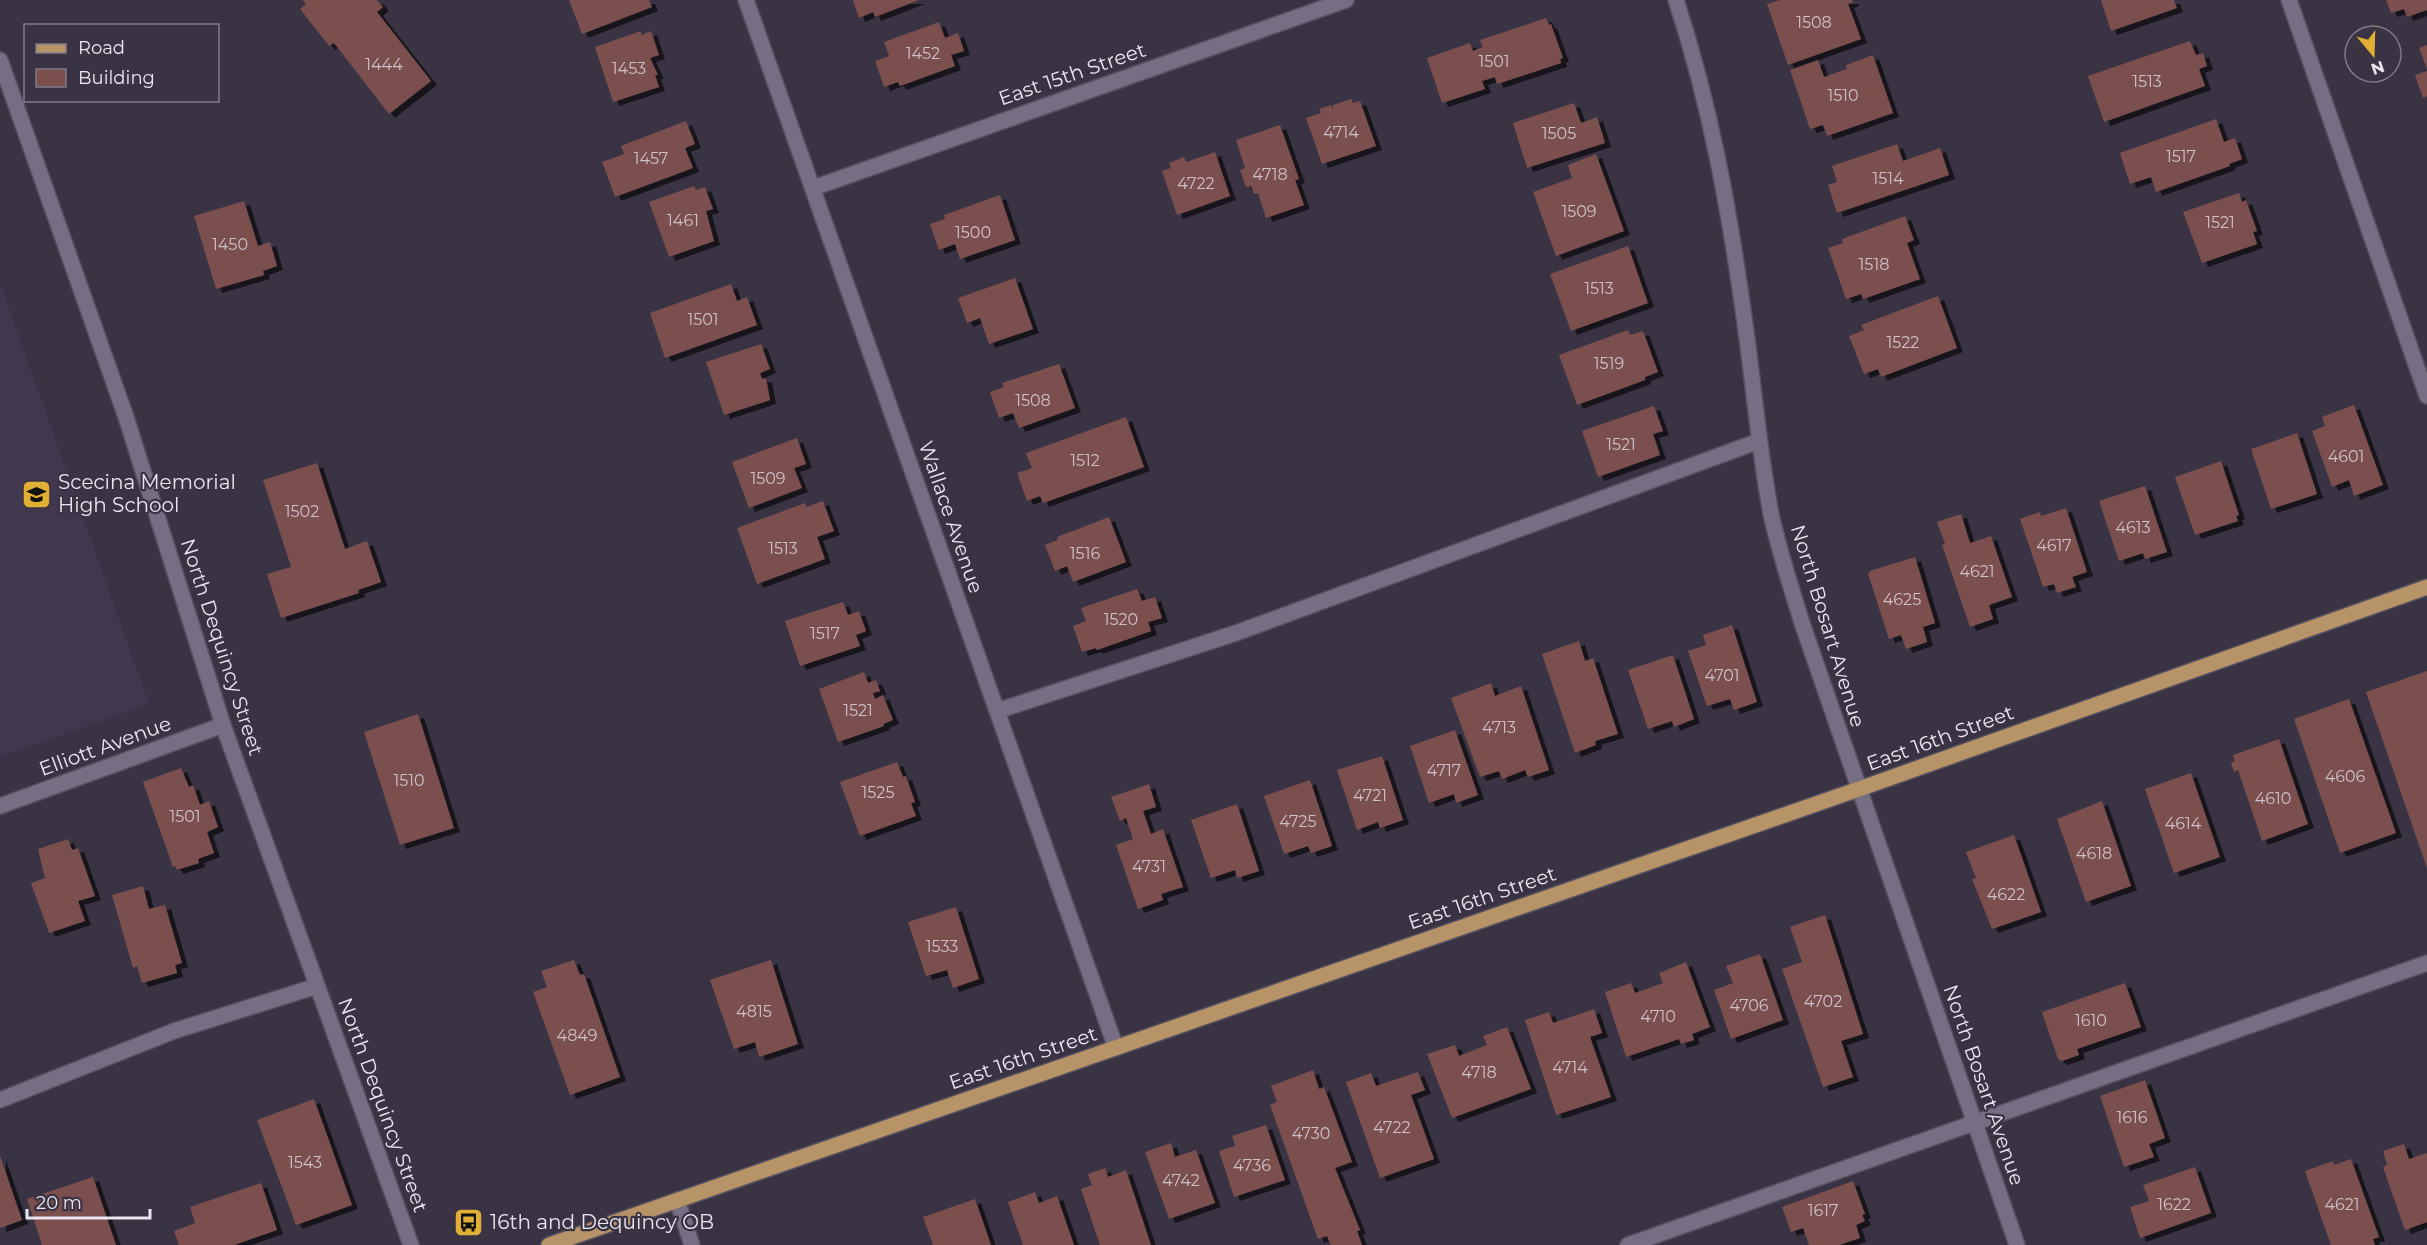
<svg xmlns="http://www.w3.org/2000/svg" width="2427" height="1245" font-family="Montserrat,sans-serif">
	<defs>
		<filter id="shadow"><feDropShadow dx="6" dy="4" stdDeviation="0" flood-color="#0009"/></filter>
	</defs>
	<rect width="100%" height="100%" fill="#3a3344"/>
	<!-- built -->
	<path fill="#41374f" d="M0 283 149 704 0 757Z"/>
	<!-- building -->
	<g fill="#7a4f4e" filter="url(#shadow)">
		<path d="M303 0H377L383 7 377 12 431 81 389 114 334 43 329 46 300 9 306 4Z"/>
		<path d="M569 0H649L652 7 582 34Z"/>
		<path d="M853 0H919L875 17 873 12 859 18Z"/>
		<path d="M1780 0H1852L1853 2 1848 4 1861 39 1788 65 1767 4Z"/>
		<path d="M2101 0H2174L2177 8 2111 31Z"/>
		<path d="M2386 0H2427V10L2407 17 2404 9 2391 13Z"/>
		<path d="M1546 18 1549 25 1551 24 1563 58 1560 59 1561 63 1497 84 1495 77 1482 81 1485 89 1442 103 1427 58 1470 43 1473 51 1483 47 1480 40Z"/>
		<path d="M939 22 945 38 958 33 964 51 951 55 955 66 900 86 898 82 884 87 875 61 889 56 884 42Z"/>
		<path d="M641 31V35L651 31 659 55 650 58 658 75H655L659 87 613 102 595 47Z"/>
		<path d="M2190 41 2196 55 2203 53 2207 66 2199 69 2205 86 2104 122 2088 76Z"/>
		<path d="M2427 45V69L2419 48Z"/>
		<path d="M1873 55 1893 113 1827 136 1823 125 1810 129 1790 70 1818 60 1824 77 1847 69 1846 65Z"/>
		<path d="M2427 71V96L2423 98 2415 75Z"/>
		<path d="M1351 99 1353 103 1360 101 1376 146 1322 164 1306 118 1321 113 1319 109 1331 105 1333 109V105Z"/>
		<path d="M1574 103 1581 123 1597 117 1605 143 1527 168 1513 123Z"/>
		<path d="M2216 119 2224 142 2235 138 2242 159 2229 164 2230 166 2156 192 2151 177 2130 184 2120 153Z"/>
		<path d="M686 121 695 144 685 148 693 168 615 197 602 162 624 154 621 146Z"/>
		<path d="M1280 125 1299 179 1295 180 1304 205 1266 218 1258 193 1254 194 1251 186 1246 187 1240 170 1245 168 1236 140Z"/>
		<path d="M1897 144 1903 161 1940 148 1949 175 1837 213 1828 185 1837 182 1832 166Z"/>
		<path d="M1215 152 1230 196 1177 215 1162 171 1171 168 1169 163 1184 157 1186 162Z"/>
		<path d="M1596 154 1624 231 1556 256 1533 192 1572 178 1568 165Z"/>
		<path d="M694 186 696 190 705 187 713 209 706 211 714 241 669 257 649 202Z"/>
		<path d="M2239 193 2242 202 2246 200 2257 231 2253 232 2257 244 2202 263 2183 212Z"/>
		<path d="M1000 195 1015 240 960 259 955 244 939 250 930 224 945 219 944 215Z"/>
		<path d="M244 201 258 246 270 242 277 266 263 271 264 275 216 289 194 216Z"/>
		<path d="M1905 216 1914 240 1907 243 1920 279 1863 299 1861 294 1846 299 1828 248 1843 243 1842 239Z"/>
		<path d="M1628 246 1648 303 1571 331 1550 274Z"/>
		<path d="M1015 278 1033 329 989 344 980 318 967 323 958 298Z"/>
		<path d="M731 284 737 301 747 297 757 325 665 358 650 313Z"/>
		<path d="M1938 296 1957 348 1881 377 1878 369 1864 374 1849 336 1864 330 1861 325Z"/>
		<path d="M1628 330 1630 335 1643 331 1658 372 1645 377V380L1577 405 1559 355Z"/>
		<path d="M761 344 770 369 760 373 762 379 766 378 770 400 724 415 706 362Z"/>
		<path d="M1059 364 1075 408 1019 428 1013 413 999 418 990 392 1004 387 1002 383Z"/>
		<path d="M2354 405 2383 485 2354 496 2349 480 2332 487 2312 431 2325 426 2322 417Z"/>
		<path d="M1654 406 1663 431 1653 434 1660 455 1598 477 1582 431Z"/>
		<path d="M1126 417 1144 467 1043 503 1040 496 1027 501 1017 473 1032 468 1026 453Z"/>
		<path d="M2297 433 2317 494 2271 509 2251 449Z"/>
		<path d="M797 438 806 464 794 468 802 488 749 508 732 462Z"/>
		<path d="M2221 461 2239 515 2236 516 2238 521 2195 535 2175 477Z"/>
		<path d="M317 463 345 549 367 541 381 582 358 590 359 593 281 618 267 574 291 567 263 480Z"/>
		<path d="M2145 486 2167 552 2145 559 2143 553 2119 561 2099 501Z"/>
		<path d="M823 501 834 531 817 537 825 559 757 584 737 528 805 503 807 507Z"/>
		<path d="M2066 508 2087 572 2072 577 2076 587 2057 593 2054 584 2043 587 2020 519 2040 512 2041 516Z"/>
		<path d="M1961 514 1970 543 1991 536 2012 597 1989 605 1993 619 1970 627 1942 545 1945 544 1937 522Z"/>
		<path d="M1109 517 1126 562 1073 582 1067 566 1055 571 1045 545 1058 540 1057 537Z"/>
		<path d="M1915 557 1935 623 1923 627 1927 642 1906 649 1901 635 1889 639 1868 574 1870 571Z"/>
		<path d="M1137 589 1142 601 1155 597 1162 618 1148 622 1151 631 1097 650 1096 648 1082 652 1073 626 1086 621 1081 608Z"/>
		<path d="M843 602 848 615 859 611 866 631 856 635 860 646 800 666 785 621Z"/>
		<path d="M1732 625 1757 702 1734 710 1730 699 1707 706 1688 651 1706 645 1703 635Z"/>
		<path d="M1579 641 1585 661 1593 658 1618 734 1595 741 1596 745 1575 753 1542 654Z"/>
		<path d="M1673 655 1694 719 1674 727 1672 721 1648 729 1628 670Z"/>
		<path d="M2427 671V868L2366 692Z"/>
		<path d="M864 672 868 683 876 680 880 691 873 693 875 699 883 695 893 720 883 724 884 726 838 742 819 689Z"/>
		<path d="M1491 683 1495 696 1521 686 1549 770 1528 777 1525 770 1502 779 1499 771 1480 777 1451 698Z"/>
		<path d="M2349 699 2396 833 2340 853 2294 719Z"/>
		<path d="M418 714 454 828 400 845 364 732Z"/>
		<path d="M1455 730 1478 795 1456 803 1454 794 1429 803 1410 746Z"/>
		<path d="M2279 739 2308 824 2262 841 2238 770 2234 772 2231 763 2235 761 2233 755Z"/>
		<path d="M1382 756 1403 820 1380 828 1378 822 1357 830 1337 770Z"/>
		<path d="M897 762 903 777 906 776 915 802 911 803 916 816 860 836 840 782Z"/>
		<path d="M181 768 189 787 193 785 200 805 209 801 218 827 207 832 214 853 198 859 199 863 177 870 175 866 173 867 143 782Z"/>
		<path d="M2191 773 2220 857 2174 873 2145 789Z"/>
		<path d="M1310 780 1332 846 1311 853 1308 846 1284 854 1264 796Z"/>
		<path d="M1149 784 1156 807 1143 811 1151 834 1163 829 1183 887 1161 894 1163 900 1138 909 1116 845 1133 839 1126 818 1120 821 1111 797Z"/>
		<path d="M2102 801 2131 886 2086 902 2057 819Z"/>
		<path d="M1237 804 1259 871 1237 878 1235 870 1211 878 1191 820Z"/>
		<path d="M2014 835 2041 912 1992 929 1972 879 1976 878 1966 852Z"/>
		<path d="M68 839 72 850 78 848 95 896 78 901 85 921 49 933 31 883 45 878 38 849Z"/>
		<path d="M143 886 149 909 165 905 182 963 175 965 177 973 142 983 137 966 133 968 112 895Z"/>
		<path d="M956 907 979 979 953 988 947 970 926 976 908 922Z"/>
		<path d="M1825 915 1863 1034 1841 1041 1853 1077 1823 1087 1782 969 1802 962 1790 927Z"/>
		<path d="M1760 954 1783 1020 1731 1039 1714 990 1733 983 1726 966Z"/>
		<path d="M574 960 580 975 584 974 620 1077 570 1095 533 992 547 987 541 971Z"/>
		<path d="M771 960 798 1044 759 1057 755 1042 734 1049 710 980Z"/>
		<path d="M1686 962 1710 1027 1692 1034 1694 1040 1681 1044 1679 1039 1626 1057 1605 992 1631 983 1635 993 1663 983 1659 973Z"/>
		<path d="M2125 983 2141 1027 2077 1049 2079 1055 2062 1061 2058 1059 2042 1012Z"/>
		<path d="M1594 1009 1602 1033 1590 1037 1611 1097 1556 1115 1525 1020 1549 1012 1553 1023Z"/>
		<path d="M1507 1027 1531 1089 1452 1118 1427 1054 1455 1045 1459 1056 1487 1045 1483 1036Z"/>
		<path d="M1313 1070 1319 1089 1324 1087 1352 1162 1335 1168 1360 1230 1357 1231 1362 1245H1331L1327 1236 1318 1239 1270 1105 1277 1102 1271 1086Z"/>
		<path d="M1418 1072 1425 1090 1411 1095 1434 1159 1380 1178 1346 1082 1371 1073 1376 1086Z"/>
		<path d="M2145 1080 2165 1138 2149 1144 2154 1157 2124 1167 2100 1096Z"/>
		<path d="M314 1099 352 1205 296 1225 257 1120Z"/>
		<path d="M1266 1125 1285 1180 1234 1197 1219 1151 1235 1146 1232 1136Z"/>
		<path d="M1171 1143 1175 1157 1196 1150 1215 1203 1169 1219 1145 1152Z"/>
		<path d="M2404 1144 2409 1159 2427 1153V1222L2405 1230 2383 1167 2387 1165 2383 1151Z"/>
		<path d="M0 1156 22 1220 0 1228Z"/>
		<path d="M2351 1159 2379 1237 2373 1239 2375 1245H2331L2305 1171 2333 1161 2334 1165Z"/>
		<path d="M2195 1167 2211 1213 2140 1238 2130 1207 2149 1201 2143 1185Z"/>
		<path d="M1105 1168 1108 1177 1126 1170 1151 1245H1100L1081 1189 1092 1185 1088 1174Z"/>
		<path d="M93 1177 116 1245H42L27 1199Z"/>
		<path d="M1853 1181 1865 1214 1862 1215 1865 1221 1856 1225 1860 1238 1839 1245H1809L1803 1228 1791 1232 1782 1207Z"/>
		<path d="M261 1183 277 1230 234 1245H179L174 1231 195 1223 190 1207Z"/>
		<path d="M1035 1192 1039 1203 1057 1196 1074 1245H1023L1008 1202Z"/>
		<path d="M975 1199 991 1245H933L923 1217Z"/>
	</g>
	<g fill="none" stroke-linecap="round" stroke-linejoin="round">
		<defs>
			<g id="minor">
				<path d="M746 0 1116 1048"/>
				<path d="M1676 0C1711 107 1730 214 1745 324 1754 387 1759 451 1771 514 1779 551 1791 587 1802 623L2017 1245"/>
				<path d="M2289 0 2427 396"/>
				<path d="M0 60 126 417 223 725 411 1245"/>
				<path d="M813 188 1346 0"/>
				<path d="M997 711 1236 633 1759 441"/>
				<path d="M0 806 223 725"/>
				<path d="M0 1100 174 1031 317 986"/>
				<path d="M677 1200 692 1245"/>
				<path d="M1628 1245 2427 963"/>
			</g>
			<path id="major" d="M549 1245 1859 789 2427 587"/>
		</defs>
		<!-- minor casing -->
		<use href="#minor" stroke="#554f5e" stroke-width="18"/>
		<!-- major casing -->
		<use href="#major" stroke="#554f5e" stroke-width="18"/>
		<!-- minor -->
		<use href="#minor" stroke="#766e82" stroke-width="15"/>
		<!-- major -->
		<use href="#major" stroke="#b79368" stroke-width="15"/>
	</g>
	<!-- icons -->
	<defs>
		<symbol id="school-square" viewBox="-11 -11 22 22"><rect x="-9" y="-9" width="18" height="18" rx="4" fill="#e1af34" stroke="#3a3344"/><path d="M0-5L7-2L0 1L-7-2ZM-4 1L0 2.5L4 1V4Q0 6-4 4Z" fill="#111"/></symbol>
		<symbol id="bus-square" viewBox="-11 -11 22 22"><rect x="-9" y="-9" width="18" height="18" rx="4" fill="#e1af34" stroke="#3a3344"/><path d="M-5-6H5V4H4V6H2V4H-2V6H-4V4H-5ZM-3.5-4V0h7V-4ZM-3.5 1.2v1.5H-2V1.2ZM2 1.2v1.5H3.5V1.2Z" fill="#111"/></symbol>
	</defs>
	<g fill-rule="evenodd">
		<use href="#school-square" x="20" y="478" width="33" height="33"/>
		<use href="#bus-square" x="452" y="1206" width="33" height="33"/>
	</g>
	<g text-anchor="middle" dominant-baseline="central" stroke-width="4.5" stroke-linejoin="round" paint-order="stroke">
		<!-- number labels -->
		<g font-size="16" fill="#cec0c8">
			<text x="1814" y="22">1508</text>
			<text x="923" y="53">1452</text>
			<text x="1494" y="61">1501</text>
			<text x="384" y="64">1444</text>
			<text x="629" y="68">1453</text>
			<text x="2147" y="81">1513</text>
			<text x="1843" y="95">1510</text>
			<text x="1341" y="132">4714</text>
			<text x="1559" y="133">1505</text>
			<text x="2181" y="156">1517</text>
			<text x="651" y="158">1457</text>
			<text x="1270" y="174">4718</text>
			<text x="1888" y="178">1514</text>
			<text x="1196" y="183">4722</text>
			<text x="1579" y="211">1509</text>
			<text x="683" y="220">1461</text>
			<text x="2220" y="222">1521</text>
			<text x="973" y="232">1500</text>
			<text x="230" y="244">1450</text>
			<text x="1874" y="264">1518</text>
			<text x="1599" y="288">1513</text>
			<text x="703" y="319">1501</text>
			<text x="1903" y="342">1522</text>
			<text x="1609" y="363">1519</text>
			<text x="1033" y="400">1508</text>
			<text x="1621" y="444">1521</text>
			<text x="2346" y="456">4601</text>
			<text x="1085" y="460">1512</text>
			<text x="768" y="478">1509</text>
			<text x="302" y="511">1502</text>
			<text x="2133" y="527">4613</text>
			<text x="2054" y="545">4617</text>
			<text x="783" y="548">1513</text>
			<text x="1085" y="553">1516</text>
			<text x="1977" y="571">4621</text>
			<text x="1902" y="599">4625</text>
			<text x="1121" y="619">1520</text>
			<text x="825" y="633">1517</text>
			<text x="1722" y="675">4701</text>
			<text x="858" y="710">1521</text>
			<text x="1499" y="727">4713</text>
			<text x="1444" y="770">4717</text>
			<text x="2345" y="776">4606</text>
			<text x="409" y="780">1510</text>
			<text x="878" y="792">1525</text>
			<text x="1370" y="795">4721</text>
			<text x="2273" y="798">4610</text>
			<text x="185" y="816">1501</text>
			<text x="1298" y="821">4725</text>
			<text x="2183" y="823">4614</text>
			<text x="2094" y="853">4618</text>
			<text x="1149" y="866">4731</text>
			<text x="2006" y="894">4622</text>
			<text x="942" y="946">1533</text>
			<text x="1823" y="1001">4702</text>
			<text x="1749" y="1005">4706</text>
			<text x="754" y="1011">4815</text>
			<text x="1658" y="1016">4710</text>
			<text x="2091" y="1020">1610</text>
			<text x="577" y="1035">4849</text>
			<text x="1570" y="1067">4714</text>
			<text x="1479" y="1072">4718</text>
			<text x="2132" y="1117">1616</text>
			<text x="1392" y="1127">4722</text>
			<text x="1311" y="1133">4730</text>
			<text x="305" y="1162">1543</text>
			<text x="1252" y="1165">4736</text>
			<text x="1181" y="1180">4742</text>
			<text x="2174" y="1204">1622</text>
			<text x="2342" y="1204">4621</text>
			<text x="1823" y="1210">1617</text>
		</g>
		<!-- street labels -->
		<g font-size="20" fill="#eae6f1" stroke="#3a3344">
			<text transform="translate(1072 74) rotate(-19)">East 15th Street</text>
			<text transform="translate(951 517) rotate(71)">Wallace Avenue</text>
			<text transform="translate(1828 626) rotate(73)">North Bosart Avenue</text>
			<text transform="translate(222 647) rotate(72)">North Dequincy Street</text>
			<text transform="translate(1940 738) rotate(-20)">East 16th Street</text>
			<text transform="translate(105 746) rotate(-20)">Elliott Avenue</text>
			<text transform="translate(1482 898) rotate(-19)">East 16th Street</text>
			<text transform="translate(1023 1058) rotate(-19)">East 16th Street</text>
			<text transform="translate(1984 1085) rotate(71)">North Bosart Avenue</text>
			<text transform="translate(383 1105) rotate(70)">North Dequincy Street</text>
		</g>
		<!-- poi labels -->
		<g font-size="20" fill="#eae6f1" stroke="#3a3344" text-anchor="start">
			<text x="58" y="482">Scecina Memorial<tspan x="58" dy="23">High School</tspan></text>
			<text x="490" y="1222">16th and Dequincy OB</text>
		</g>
	</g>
	<!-- legend -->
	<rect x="24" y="24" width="195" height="78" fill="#3a3344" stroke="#807b89" stroke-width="1.5"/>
	<rect x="36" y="44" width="30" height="9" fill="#b79368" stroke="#807b89" stroke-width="1.5"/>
	<text x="78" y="54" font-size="18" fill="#eae6f1">Road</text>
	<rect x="36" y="69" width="30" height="18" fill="#7a4f4e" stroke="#807b89" stroke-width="1.5"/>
	<text x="78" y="84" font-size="18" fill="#eae6f1">Building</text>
	<!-- north arrow -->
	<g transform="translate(2373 54) rotate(161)"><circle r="28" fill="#3a3344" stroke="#807b89" stroke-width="1.5"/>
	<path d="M0-4.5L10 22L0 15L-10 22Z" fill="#e1af34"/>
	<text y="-9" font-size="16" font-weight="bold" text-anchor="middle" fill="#eae6f1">N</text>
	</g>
	<!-- scale -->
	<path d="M27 1209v9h123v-9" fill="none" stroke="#eae6f1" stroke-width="3"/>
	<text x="36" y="1209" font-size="18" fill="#eae6f1" stroke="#3a3344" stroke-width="4.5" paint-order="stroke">20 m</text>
</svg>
